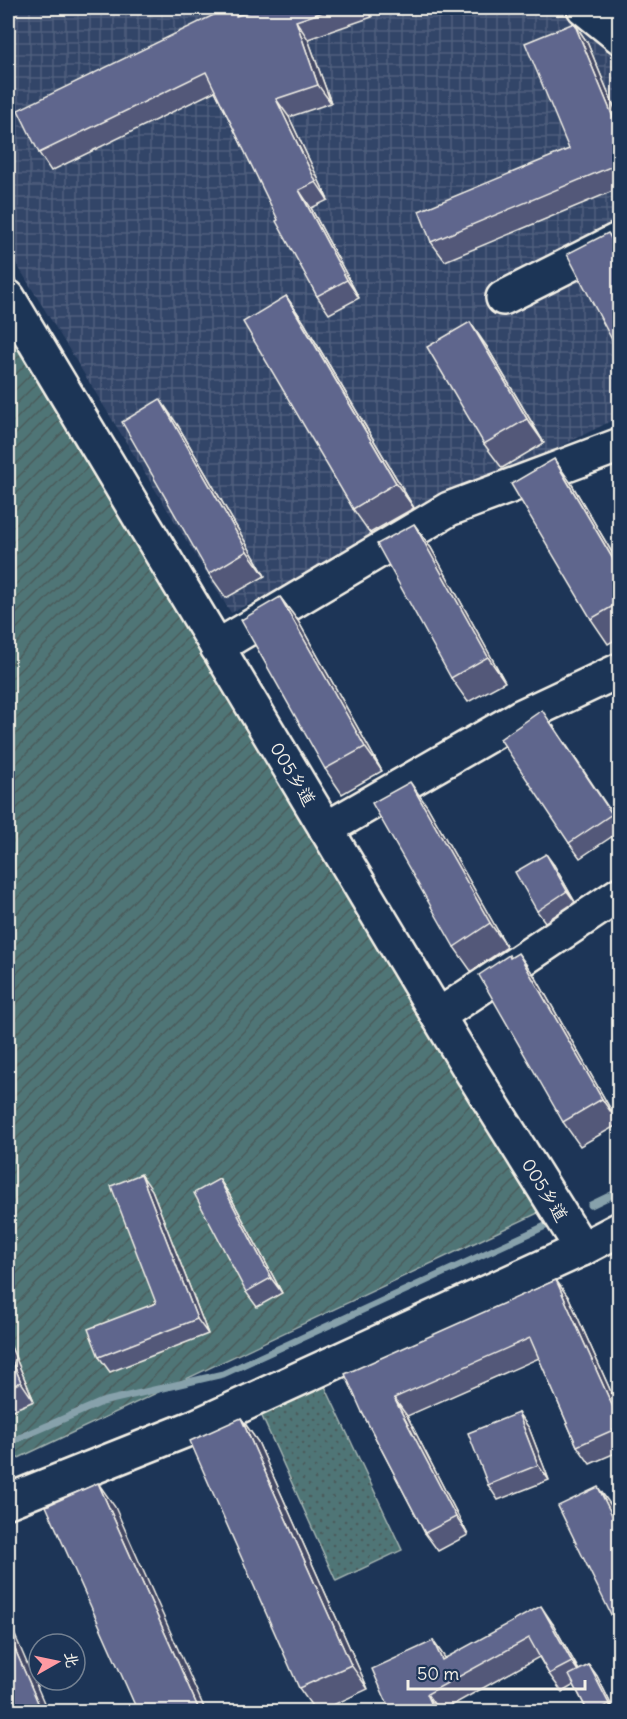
<svg xmlns="http://www.w3.org/2000/svg" width="627" height="1719" font-family="Delius,'LXGW WenKai TC',sans-serif">
	<defs>
		<pattern id="industrial-grid" width="8" height="8" patternUnits="userSpaceOnUse" patternTransform="scale(1.5)"><rect width="8" height="8" fill="#314467"/><path d="M0 4h8M4 0v8" fill="none" stroke="#4f5f7d"/></pattern>
		<pattern id="grass-dots" width="8" height="8" patternUnits="userSpaceOnUse" patternTransform="scale(1.5)"><rect width="8" height="8" fill="#4f7476"/><path d="M2 2h.1M6 6h.1" fill="none" stroke="#4c5c5c" stroke-width="1.8" stroke-linecap="round"/></pattern>
		<pattern id="garden-furrows" width="10" height="10" patternUnits="userSpaceOnUse" patternTransform="scale(1.5)"><rect width="10" height="10" fill="#4f7476"/><path d="M-1 1l2-2M0 10L10 0M9 11l2-2" fill="none" stroke="#4c5c5c"/></pattern>
	</defs>
	<rect width="100%" height="100%" fill="#1d3557"/>
	<filter id="ink" filterUnits="userSpaceOnUse"><feTurbulence type="fractalNoise" baseFrequency=".0167" numOctaves="2"/><feDisplacementMap in="SourceGraphic" scale="12" xChannelSelector="R" yChannelSelector="G"/><feConvolveMatrix kernelMatrix="1 2 1 2 8 2 1 2 1" color-interpolation-filters="sRGB"/></filter>
	<g filter="url(#ink)">
		<!-- industrial -->
		<path fill="url(#industrial-grid)" d="M8 8H619V417L231 613 8 250Z"/>
		<!-- grass -->
		<path fill="url(#grass-dots)" stroke="#a2b2af" stroke-width="1.5" d="M323 1382 402 1550 336 1581 260 1412Z"/>
		<!-- garden -->
		<path fill="url(#garden-furrows)" stroke="#a2b2af" stroke-width="1.5" d="M8 333 538 1213 8 1463Z"/>
		<g fill="none" stroke-linecap="round" stroke-linejoin="round">
			<!-- stream -->
			<g stroke="#87a1ab" stroke-width="7">
				<path d="M591 1205 620 1191"/>
				<path d="M8 1443 102 1402 223 1374 554 1222"/>
			</g>
			<defs>
				<g id="minor">
					<path d="M584 8 620 37"/>
					<path d="M8 297 468 1066 582 1249"/>
					<path d="M503 298 620 239"/>
					<path d="M217 647 449 509 620 445"/>
					<path d="M326 829 520 717 620 670"/>
					<path d="M438 1016 620 894"/>
					<path d="M8 1501 194 1427 582 1249 620 1229"/>
				</g>
			</defs>
			<!-- minor casing -->
			<use href="#minor" stroke="#f4f1e8" stroke-width="38"/>
			<!-- minor -->
			<use href="#minor" stroke="#1d3557" stroke-width="33"/>
		</g>
		<!-- wall -->
		<g fill="#525879" stroke="#f4f1e8" stroke-width="1.5">
			<path d="M232 8 238 15 260 8H369L372 17 308 39 331 103 289 117 328 200 311 208 359 298 329 314 317 296 215 91 51 171 39 153Z"/>
			<path d="M574 23 587 42 620 121V188L445 261 431 242 569 149Z"/>
			<path d="M286 296 303 321 414 508 370 533 353 509Z"/>
			<path d="M487 347 544 443 502 468 484 444Z"/>
			<path d="M177 424 265 576 226 598 209 574Z"/>
			<path d="M571 483 620 566V637L608 644 591 619Z"/>
			<path d="M414 524 431 548 505 682 468 702 451 678Z"/>
			<path d="M280 597 298 621 382 771 342 794 325 769Z"/>
			<path d="M553 725 620 825V831L580 858 569 843Z"/>
			<path d="M427 806 507 947 471 971 454 947Z"/>
			<path d="M554 865 575 902 545 922 537 911Z"/>
			<path d="M511 958 536 978 619 1124 580 1146 563 1122Z"/>
			<path d="M219 1179 229 1194 282 1293 257 1307 246 1292Z"/>
			<path d="M152 1190 208 1334 110 1372 99 1357 156 1303Z"/>
			<path d="M569 1298 620 1412V1451L590 1464 577 1446 539 1358 407 1416 468 1535 438 1551 425 1533 362 1412Z"/>
			<path d="M8 1340 34 1401 8 1412Z"/>
			<path d="M518 1413 529 1428 549 1480 498 1500 488 1485Z"/>
			<path d="M241 1418 258 1442 368 1689 318 1712H316L299 1688Z"/>
			<path d="M553 1624 579 1670 589 1665 597 1676 615 1712H588L574 1685 562 1692 549 1674 539 1657 440 1712H391L433 1641 445 1658Z"/>
		</g>
		<!-- shaded-wall -->
		<g fill="#424763" stroke="#f4f1e8" stroke-width="1.5">
			<path d="M365 8H369L372 17Z"/>
			<path d="M296 21 308 39 331 103 318 85Z"/>
			<path d="M574 23 587 42 620 121V134Z"/>
			<path d="M276 99 289 117 328 200 316 182Z"/>
			<path d="M299 190 311 208 359 298 347 280Z"/>
			<path d="M608 233 620 250V255Z"/>
			<path d="M286 296 303 321 414 508 396 483Z"/>
			<path d="M470 322 487 347 544 443 527 419Z"/>
			<path d="M160 399 177 424 265 576 247 551Z"/>
			<path d="M554 459 571 483 620 566V571Z"/>
			<path d="M414 524 431 548 505 682 488 657Z"/>
			<path d="M280 597 298 621 382 771 365 747Z"/>
			<path d="M410 782 427 806 507 947 490 923Z"/>
			<path d="M546 854 554 865 575 902 567 891Z"/>
			<path d="M518 953 536 978 619 1124 602 1099Z"/>
			<path d="M141 1174 152 1190 208 1334 197 1319Z"/>
			<path d="M219 1179 229 1194 282 1293 271 1278Z"/>
			<path d="M556 1280 569 1298 620 1412V1423Z"/>
			<path d="M8 1340 34 1401 21 1382 8 1351Z"/>
			<path d="M394 1398 407 1416 468 1535 456 1517Z"/>
			<path d="M518 1413 529 1428 549 1480 538 1465Z"/>
			<path d="M241 1418 258 1442 368 1689 351 1665Z"/>
			<path d="M98 1483 115 1507 206 1712H200Z"/>
			<path d="M598 1487 615 1511 620 1520V1531Z"/>
			<path d="M541 1606 553 1624 584 1680 572 1662Z"/>
			<path d="M8 1619 48 1712H42L8 1633Z"/>
			<path d="M433 1641 446 1659 442 1660Z"/>
			<path d="M589 1665 597 1676 615 1712 609 1704Z"/>
			<path d="M427 1694 440 1712H435Z"/>
		</g>
		<!-- building -->
		<g fill="#5f668d" stroke="#f4f1e8" stroke-width="1.5">
			<path d="M228 8H232L236 16 260 8H335L296 21 318 85 276 99 316 182 299 190 347 280 317 296 276 221 278 220 206 72 39 153 18 110Z"/>
			<path d="M574 23 620 134V163L431 242 419 211 569 149 525 43Z"/>
			<path d="M608 233 620 255V355L567 254Z"/>
			<path d="M286 296 396 483 353 509 243 322Z"/>
			<path d="M470 322 527 419 484 444 427 347Z"/>
			<path d="M160 399 247 551 209 574 122 422Z"/>
			<path d="M554 459 620 571V602L591 619 511 484Z"/>
			<path d="M414 524 488 657 451 678 377 544Z"/>
			<path d="M280 597 365 747 325 769 241 620Z"/>
			<path d="M542 710 612 814 569 843 500 739Z"/>
			<path d="M410 782 490 923 454 947 372 803Z"/>
			<path d="M546 854 567 891 537 911 515 872Z"/>
			<path d="M620 889V909L611 894Z"/>
			<path d="M518 953 602 1099 563 1122 479 975 509 955 510 958Z"/>
			<path d="M141 1174 197 1319 99 1357 88 1329 156 1303 111 1186Z"/>
			<path d="M219 1179 271 1278 246 1292 194 1193Z"/>
			<path d="M556 1280 620 1423V1427L577 1446 530 1338 394 1398 456 1517 425 1533 362 1412 345 1374Z"/>
			<path d="M8 1351 21 1382 8 1388Z"/>
			<path d="M518 1413 538 1465 488 1485 468 1433Z"/>
			<path d="M241 1418 351 1665 299 1688 190 1441Z"/>
			<path d="M98 1483 200 1712H138L46 1506Z"/>
			<path d="M598 1487 620 1531V1633L558 1506Z"/>
			<path d="M541 1606 572 1662 549 1674 529 1638 427 1694 435 1712H391L372 1669 433 1641 442 1660Z"/>
			<path d="M8 1633 42 1712H8Z"/>
			<path d="M589 1665 609 1704 594 1712H588L569 1675Z"/>
		</g>
	</g>
	<g text-anchor="middle" dominant-baseline="central" stroke-width="4.5" stroke-linejoin="round" paint-order="stroke">
		<!-- street labels -->
		<g font-size="18" fill="#f4f1e8" stroke="#1d3557">
			<text transform="translate(293 774) rotate(59)">005乡道</text>
			<text transform="translate(545 1190) rotate(58)">005乡道</text>
		</g>
	</g>
	<!-- margin -->
	<rect width="627" height="1719" fill="none" stroke="#1d3557" stroke-width="30"/>
	<rect x="15" y="15" width="597" height="1689" fill="none" stroke="#f4f1e8" stroke-width="2" filter="url(#ink)"/>
	<!-- north arrow -->
	<g transform="translate(57 1662) rotate(81)"><circle r="28" fill="#1d3557" stroke="#738091" stroke-width="1.5"/>
	<path d="M0-4.5L10 22L0 15L-10 22Z" fill="#ff9aa2"/>
	<text y="-9" font-size="16" font-weight="bold" text-anchor="middle" fill="#f4f1e8">北</text>
	</g>
	<!-- scale -->
	<path d="M408 1680v9h177v-9" fill="none" stroke="#f4f1e8" stroke-width="3"/>
	<text x="417" y="1680" font-size="18" fill="#f4f1e8" stroke="#1d3557" stroke-width="4.5" paint-order="stroke">50 m</text>
</svg>
